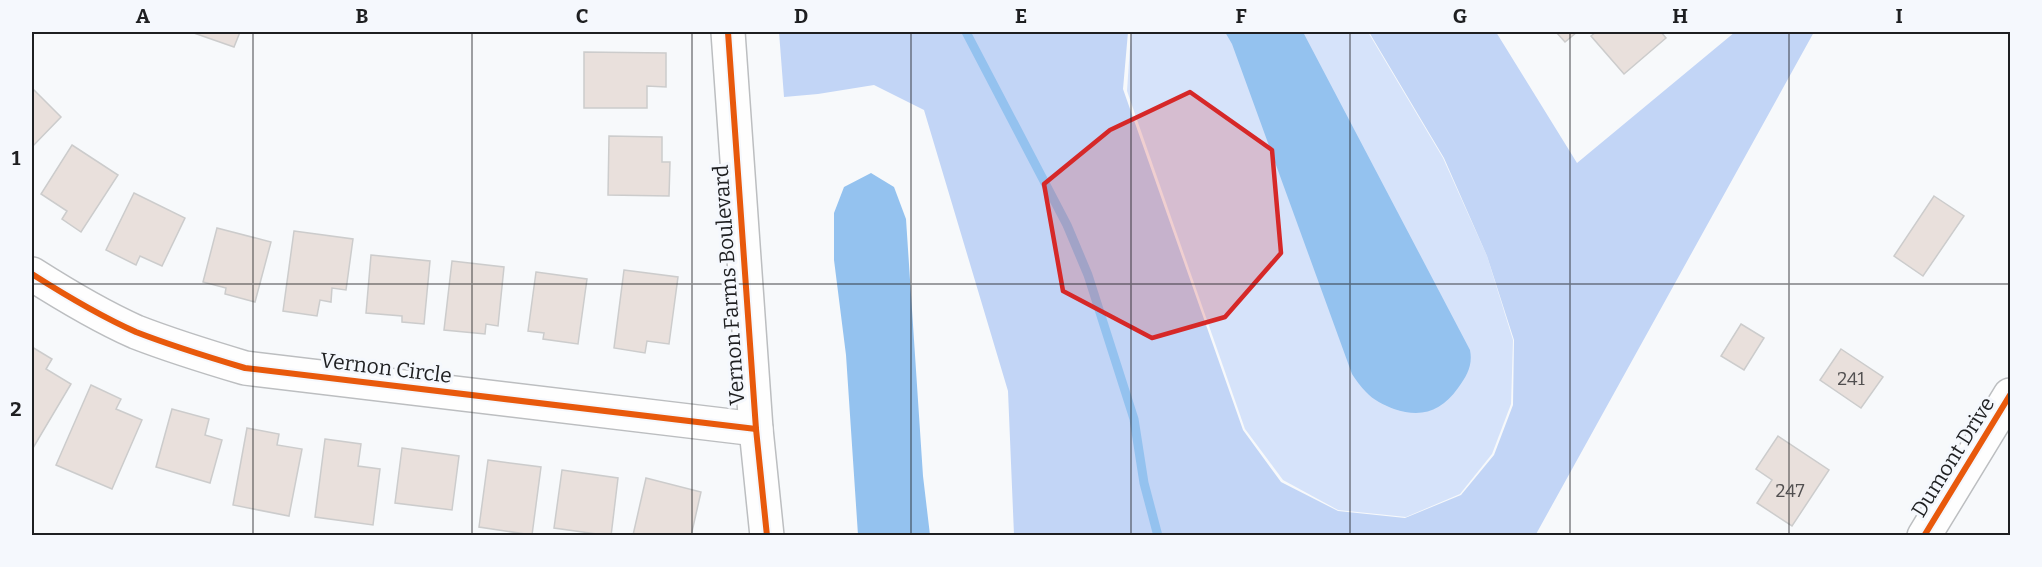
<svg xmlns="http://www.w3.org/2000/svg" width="2042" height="567" font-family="Bitter,serif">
	<rect width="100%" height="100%" fill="#f7f9fb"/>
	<!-- green -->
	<path fill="#d6e3fa" d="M1131 32H1368L1443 158 1487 256 1513 340 1511 404 1492 454 1460 494 1406 517 1338 510 1283 480 1245 429 1127 91Z"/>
	<!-- forest -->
	<path fill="#c2d5f6" d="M779 32H1128L1123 89 1243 430 1281 482 1338 511 1405 518 1461 495 1494 455 1513 405 1514 340 1487 256 1444 158 1369 32H1496L1577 163 1735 32H1814L1535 536 1014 535 1008 391 924 110 874 85 818 94 784 97Z"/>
	<!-- water -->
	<g fill="#94c2ef">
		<path d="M1225 32H1303L1470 350C1473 365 1467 376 1458 388 1441 412 1421 418 1394 409 1384 405 1373 400 1366 392 1361 387 1356 380 1352 374L1232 44Z"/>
		<path d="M871 173 894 187 906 219 923 476 930 535H858L846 355 834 260V213L844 187Z"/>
	</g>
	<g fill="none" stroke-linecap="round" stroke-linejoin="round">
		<!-- stream -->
		<path stroke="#94c2ef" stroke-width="9" d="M966 32 1067 225 1088 275 1134 419 1144 483 1158 536"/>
	</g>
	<!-- building -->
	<g fill="#e9e0dc" stroke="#ccc" stroke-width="1.5">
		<path d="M191 32H240L234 47Z"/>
		<path d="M1556 32H1577L1565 42Z"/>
		<path d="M1596 32H1661L1666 38 1624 74 1591 36Z"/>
		<path d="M584 52 666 53V87L647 86V108H584Z"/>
		<path d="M32 88 61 117 32 147Z"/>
		<path d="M609 136 662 137V162H670L669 196 608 195Z"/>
		<path d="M72 145 118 175 81 232 62 219 67 211 41 194Z"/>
		<path d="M134 193 185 218 162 266 140 256 136 265 106 250Z"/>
		<path d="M1934 196 1964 216 1923 276 1894 256Z"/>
		<path d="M217 228 271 242 255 302 225 294 226 288 203 282Z"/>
		<path d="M294 231 353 239 346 290 332 288 331 302 320 300 317 316 283 311Z"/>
		<path d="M371 255 430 261 424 324 402 322V316L366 313Z"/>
		<path d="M452 261 504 267 498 326 486 324 485 334 444 330Z"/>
		<path d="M624 270 678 277 669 344 647 341 645 353 614 348Z"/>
		<path d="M536 272 587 279 578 344 543 339 544 333 528 331Z"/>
		<path d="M1741 324 1764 338 1744 370 1721 356Z"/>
		<path d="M32 347 52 359 46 369 71 384 33 448 32 447Z"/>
		<path d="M1841 349 1883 377 1861 408 1820 380Z"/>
		<path d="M91 385 121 399 116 409 142 420 112 489 56 465Z"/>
		<path d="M172 409 209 419 205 435 222 440 210 483 156 467Z"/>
		<path d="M247 428 279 434 277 445 302 449 289 516 233 505Z"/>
		<path d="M1778 436 1829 470 1792 526 1757 503 1772 480 1756 469Z"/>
		<path d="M325 439 361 444 358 466 380 469 373 525 315 517Z"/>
		<path d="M402 448 459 456 452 510 395 503Z"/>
		<path d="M488 460 541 467 532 535 479 527Z"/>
		<path d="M562 470 618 478 611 536 554 528Z"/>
		<path d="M646 478 701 492 691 536 633 535Z"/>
	</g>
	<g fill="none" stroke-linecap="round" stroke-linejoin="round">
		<defs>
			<g id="minor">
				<path d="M728 32 756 429 767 536"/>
				<path d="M32 274C65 295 100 316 136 332 172 346 208 357 245 368L756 429"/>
				<path d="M1924 536 2010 395"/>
			</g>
		</defs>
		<!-- minor casing -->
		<use href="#minor" stroke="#bcbec0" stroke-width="36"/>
		<!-- minor -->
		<use href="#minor" stroke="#fefefe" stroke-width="33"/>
		<defs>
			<g id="cycleway">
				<path d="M728 32 756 429 767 536"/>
				<path d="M32 274C65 295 100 316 136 332 172 346 208 357 245 368L756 429"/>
				<path d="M1924 536 2010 395"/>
			</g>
		</defs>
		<!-- cycleway casing -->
		<use href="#cycleway" stroke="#f5f8fd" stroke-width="10"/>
		<!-- cycleway -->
		<use href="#cycleway" stroke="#e8590c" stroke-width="6"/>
	</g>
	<!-- marked area -->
	<path fill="#d62828" fill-opacity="0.2" stroke="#d62828" stroke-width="4.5" stroke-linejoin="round" d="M1190 92 1272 150 1281 253 1225 317 1152 338 1063 291 1044 184 1110 130Z"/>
	<!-- grid -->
	<path fill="none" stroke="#1e1f21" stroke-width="1.5" stroke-opacity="0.55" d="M253 32V536M472 32V536M692 32V536M911 32V536M1131 32V536M1350 32V536M1570 32V536M1789 32V536M32 284H2010"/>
	<g text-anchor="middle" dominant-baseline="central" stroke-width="6" stroke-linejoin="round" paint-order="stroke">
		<!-- number labels -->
		<g font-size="18" fill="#514f50">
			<text x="1851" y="379">241</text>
			<text x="1790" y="491">247</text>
		</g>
		<!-- street labels -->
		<g font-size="21" fill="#1e1f21" stroke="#f5f8fd">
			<text transform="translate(729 285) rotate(-94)">Vernon Farms Boulevard</text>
			<text transform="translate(386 368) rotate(7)">Vernon Circle</text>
			<text transform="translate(1953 457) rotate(-58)">Dumont Drive</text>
		</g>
	</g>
	<!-- border -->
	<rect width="2042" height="567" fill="none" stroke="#f5f8fd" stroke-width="66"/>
	<rect x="33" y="33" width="1976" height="501" fill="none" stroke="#1e1f21" stroke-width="2"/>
	<g font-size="20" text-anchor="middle" font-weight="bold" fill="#1e1f21">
		<text x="143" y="23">A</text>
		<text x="362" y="23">B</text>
		<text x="582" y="23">C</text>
		<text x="801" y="23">D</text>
		<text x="1021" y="23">E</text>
		<text x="1241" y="23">F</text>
		<text x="1460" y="23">G</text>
		<text x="1680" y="23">H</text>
		<text x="1899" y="23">I</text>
		<text x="16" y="165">1</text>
		<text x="16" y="416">2</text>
	</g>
</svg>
